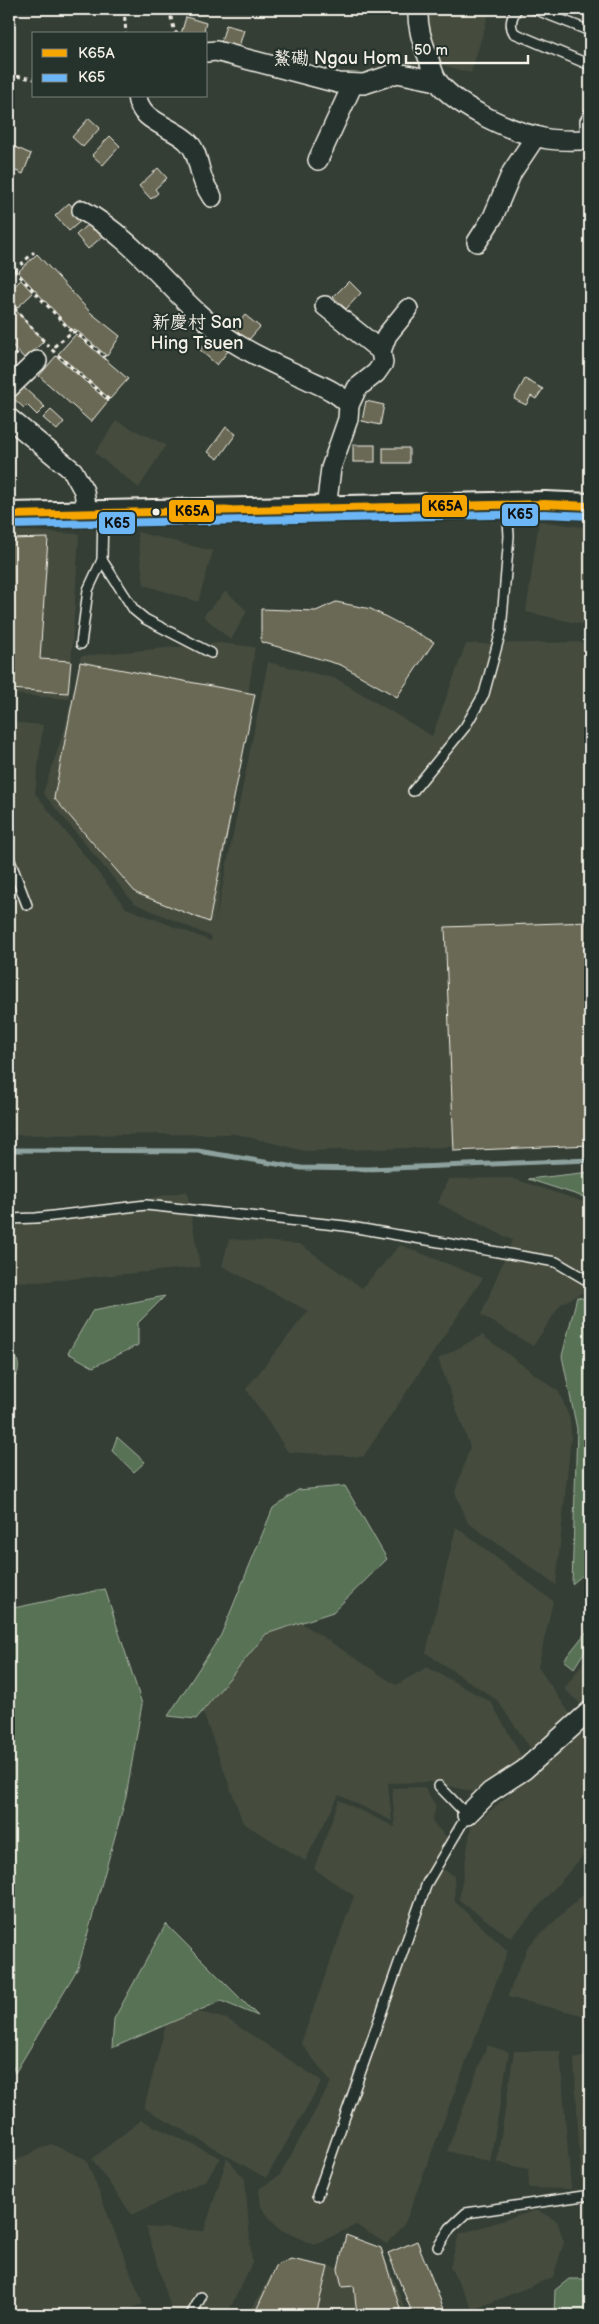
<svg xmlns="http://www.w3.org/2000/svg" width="599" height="2324" font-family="'Balsamiq Sans','LXGW WenKai TC',sans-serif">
	<rect width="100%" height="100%" fill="#343e35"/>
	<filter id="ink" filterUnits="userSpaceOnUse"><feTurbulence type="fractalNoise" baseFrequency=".02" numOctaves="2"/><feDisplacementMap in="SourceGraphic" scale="10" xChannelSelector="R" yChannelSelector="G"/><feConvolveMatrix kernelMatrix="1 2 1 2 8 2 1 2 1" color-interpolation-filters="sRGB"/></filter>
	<g filter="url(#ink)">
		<!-- built -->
		<g fill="#444b3e">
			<path d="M431 9H490L471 73 434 63 428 19Z"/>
			<path d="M116 421 166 445 139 488 95 453Z"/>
			<path d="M539 521 590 528V626L526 612Z"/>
			<path d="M9 530 79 534 69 699 9 694Z"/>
			<path d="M137 532 213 551 198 602 144 585Z"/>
			<path d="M226 591 247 611 231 640 203 616Z"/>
			<path d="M590 642V1143L305 1151 236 1134 9 1135V722L43 725 35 793 126 908 211 941 212 937 134 903 43 793 65 728 81 656 219 643 255 647 215 923 268 662 337 679 432 736 466 644Z"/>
			<path d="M511 1178 590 1204V1289L561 1304 533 1346 481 1315 512 1240 438 1203 448 1179Z"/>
			<path d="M187 1191 200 1267 38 1282 9 1281V1224L43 1219Z"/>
			<path d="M229 1239 300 1244 362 1288 400 1245 483 1278 363 1457 288 1452 246 1389 308 1311 222 1266Z"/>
			<path d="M482 1335 559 1392 570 1419 571 1437 556 1585 468 1523 455 1492 470 1447 438 1359Z"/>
			<path d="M456 1527 553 1601 538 1667 571 1715 533 1752 497 1700 426 1653Z"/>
			<path d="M283 1611 396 1685 427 1667 491 1702 525 1762 474 1792 432 1782 388 1783 392 1821 339 1795 305 1861 243 1823 196 1693Z"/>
			<path d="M590 1653V1700L584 1707 564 1689Z"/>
			<path d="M580 1734 590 1746V1848L511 1938 459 1900 471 1827Z"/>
			<path d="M424 1787 436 1806 432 1822 447 1837 443 1869 454 1876 455 1902 508 1951 405 2223 387 2244 356 2225 314 2245 279 2229 261 2207 259 2189 280 2175 331 2082 301 2043 354 1896 314 1869 339 1800 395 1827 392 1788Z"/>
			<path d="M590 1888V2017L507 1997 528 1946Z"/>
			<path d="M171 2005 227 2019 322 2081 266 2178 144 2108Z"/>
			<path d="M487 2045 509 2052 490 2162 447 2151Z"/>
			<path d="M514 2051H560L571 2189 529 2188 528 2169 497 2162Z"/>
			<path d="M590 2055V2180L581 2179 574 2059Z"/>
			<path d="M141 2120 221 2158 206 2180 132 2215 92 2159Z"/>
			<path d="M51 2144 86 2159 143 2304 111 2315H9V2163Z"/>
			<path d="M227 2158 245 2179 252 2263 227 2315H173L146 2227 204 2231Z"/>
			<path d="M537 2210 557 2221 564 2242 553 2277 473 2310 450 2267 459 2234Z"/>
			<path d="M346 2235 381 2248 408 2315H248L277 2265 291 2259 338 2268Z"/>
		</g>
		<!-- green -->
		<g fill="#597257" stroke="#a6b2a0">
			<path d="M590 1172V1199L528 1179Z"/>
			<path d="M165 1296 138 1323V1345L93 1367 68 1353 93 1310Z"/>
			<path d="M577 1297 590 1300V1569L572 1584 577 1429 562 1356Z"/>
			<path d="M9 1350C19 1355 22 1372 13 1379L9 1375Z"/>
			<path d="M117 1437 145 1462 134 1472 112 1451Z"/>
			<path d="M345 1486 387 1559 333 1612 266 1634 196 1719 168 1716 221 1635 273 1508 298 1490Z"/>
			<path d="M105 1589 142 1704 126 1797 78 1968 15 2073 9 2056V1609Z"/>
			<path d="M590 1627V1643L574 1668 564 1660Z"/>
			<path d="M166 1924 258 2016 221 2001 112 2048 114 2019Z"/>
			<path d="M569 2279H590V2315H554L555 2290Z"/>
		</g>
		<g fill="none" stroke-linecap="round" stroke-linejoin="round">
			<!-- stream -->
			<path stroke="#8da19e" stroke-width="5" d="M9 1150 198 1151 301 1168 368 1169 590 1160"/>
		</g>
		<!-- building -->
		<g fill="#6a6954" stroke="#f4f1e8">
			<path d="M186 17 206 23 203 34H181Z"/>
			<path d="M226 25 244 30 238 50 220 45Z"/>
			<path d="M89 118 100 128 83 147 72 137Z"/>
			<path d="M110 136 120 146 103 165 92 155Z"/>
			<path d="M15 147 31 154 23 174 9 168V162Z"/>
			<path d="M158 168 167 178 155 189 158 193 151 199 139 186Z"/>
			<path d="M69 203 83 219 69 231 55 216Z"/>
			<path d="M91 221 104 235 88 249 76 235Z"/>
			<path d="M37 254 91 313 120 336 107 356 75 329 72 330 18 272Z"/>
			<path d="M21 280 33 293 17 308 9 299V291Z"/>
			<path d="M349 281 361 293 346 309 333 297Z"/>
			<path d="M9 303 44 341 25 359 9 342Z"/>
			<path d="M245 315 260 327 246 343 232 331Z"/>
			<path d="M76 334 128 379 110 399 58 354Z"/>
			<path d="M211 337 228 351 217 365 200 350Z"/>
			<path d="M56 356 108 401 91 422 39 376Z"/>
			<path d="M525 379 543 389 536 399 531 396 526 405 514 399Z"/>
			<path d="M23 387 45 407 37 415 27 405 24 408 13 398Z"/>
			<path d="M366 401 384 405 380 425 362 421Z"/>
			<path d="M51 410 64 422 57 430 43 418Z"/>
			<path d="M226 427 236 434 218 459 208 452Z"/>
			<rect x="353" y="445" width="22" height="17"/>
			<rect x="383" y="448" width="26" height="15"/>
			<path d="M48 538 40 659 71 661 68 693 9 689V539Z"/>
			<path d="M336 602 371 609 434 642 397 697 341 665 261 642V609L316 611Z"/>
			<path d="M80 662 255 694 209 922 136 893 54 798Z"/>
			<path d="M590 922V1145L454 1151 445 927Z"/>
			<path d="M346 2235 381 2248 402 2315H357L354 2286 342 2287 338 2269Z"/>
			<path d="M417 2241 446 2314 443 2315H413L388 2253Z"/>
			<path d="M291 2259 328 2267 316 2315H254L277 2265Z"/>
		</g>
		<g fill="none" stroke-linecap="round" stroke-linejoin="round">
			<defs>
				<g id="service">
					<path d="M517 9C512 16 509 25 514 33L590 65"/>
					<path d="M534 9 590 31"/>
					<path d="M586 140 585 121 590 112"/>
					<path d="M102 560 134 610 145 619 211 653"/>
					<path d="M81 644 88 590 102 560 103 513"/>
					<path d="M413 791 465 727 484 694 501 631 509 536 507 505"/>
					<path d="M9 858 27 905"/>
					<path d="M9 1219 36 1218 146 1205 345 1226 556 1262 590 1282"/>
					<path d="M317 2196 427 1883 467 1815 439 1786"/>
					<path d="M438 2247 450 2228 466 2213 590 2195"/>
					<path d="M191 2315 201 2297"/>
				</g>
				<g id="minor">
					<path d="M418 9C417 26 422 41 428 57 431 65 433 75 438 82 458 108 516 134 548 139 562 141 576 140 590 140"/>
					<path d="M206 52 216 51 338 83 364 84 397 73 437 81"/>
					<path d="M137 96C139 121 171 126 187 141 198 151 198 167 203 180 205 186 209 192 212 197"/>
					<path d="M318 160 353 84"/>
					<path d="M82 210C142 243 178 305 235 343 257 357 283 368 307 379 322 386 338 392 349 405L348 419 331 468 326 509"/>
					<path d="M477 242 493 217 512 172 536 136"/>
					<path d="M325 306 381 351 383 363 376 373 357 388 349 405"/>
					<path d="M381 351 387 335 408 309"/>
					<path d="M9 388 37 361"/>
					<path d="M9 418 73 471 84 491 87 513"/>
					<path d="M467 1815 490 1792 524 1770 590 1711"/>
				</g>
				<path id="tertiary" d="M9 515 545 504 590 506"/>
			</defs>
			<!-- service casing -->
			<use href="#service" stroke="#f4f1e8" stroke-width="12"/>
			<!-- minor casing -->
			<use href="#minor" stroke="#f4f1e8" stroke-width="22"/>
			<!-- tertiary casing -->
			<use href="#tertiary" stroke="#f4f1e8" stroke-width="28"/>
			<!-- path -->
			<g stroke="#f4f1e8" stroke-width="3" stroke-dasharray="4 4" stroke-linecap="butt">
				<path d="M124 9 126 34"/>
				<path d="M174 9 171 18 175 32 178 34"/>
				<path d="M9 75 34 79"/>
				<path d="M14 270 72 332 51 349"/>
				<path d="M9 276 34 252"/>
				<path d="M9 302 51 349 109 400"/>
				<path d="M72 332H75L105 357"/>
				<path d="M9 347 19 357"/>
			</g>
			<!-- service -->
			<use href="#service" stroke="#26332d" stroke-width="9"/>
			<!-- minor -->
			<use href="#minor" stroke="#26332d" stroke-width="19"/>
			<!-- tertiary -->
			<use href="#tertiary" stroke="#26332d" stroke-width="24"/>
			<defs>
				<path id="bus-1" d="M9 515 545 504 590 506"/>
				<path id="bus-2" d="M9 525 545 514 590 516"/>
			</defs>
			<!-- bus-1 casing -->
			<use href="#bus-1" stroke="#26332d" stroke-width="11"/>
			<!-- bus-2 casing -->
			<use href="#bus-2" stroke="#26332d" stroke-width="11"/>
			<!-- bus-1 -->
			<use href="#bus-1" stroke="#f7a600" stroke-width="8"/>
			<!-- bus-2 -->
			<use href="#bus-2" stroke="#6db6f5" stroke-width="8"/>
		</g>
	</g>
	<!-- markers -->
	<circle fill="#f4f1e8" stroke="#26332d" stroke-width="2" cx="156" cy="512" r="4.5"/>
	<g text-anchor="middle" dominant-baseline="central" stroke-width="4.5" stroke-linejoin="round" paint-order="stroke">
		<!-- quarter labels -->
		<g font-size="18" fill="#f4f1e8" stroke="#26332d">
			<text x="337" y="58">鰲磡 Ngau Hom</text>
			<text x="197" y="322">新慶村 San<tspan x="197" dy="21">Hing Tsuen</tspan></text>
		</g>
	</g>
	<g stroke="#26332d" stroke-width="2">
		<rect x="421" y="494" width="47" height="24" rx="5" fill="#f7a600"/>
		<rect x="168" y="499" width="47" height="24" rx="5" fill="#f7a600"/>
		<rect x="501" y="503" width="38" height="24" rx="5" fill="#6db6f5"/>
		<rect x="98" y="511" width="38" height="24" rx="5" fill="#6db6f5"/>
	</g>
	<g font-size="14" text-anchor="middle" font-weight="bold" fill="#111">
		<text x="445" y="511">K65A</text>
		<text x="192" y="516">K65A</text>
		<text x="520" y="519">K65</text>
		<text x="117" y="528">K65</text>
	</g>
	<!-- margin -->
	<rect width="599" height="2324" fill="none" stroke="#26332d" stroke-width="30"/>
	<rect x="15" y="15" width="569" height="2294" fill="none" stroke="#f4f1e8" stroke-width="2" filter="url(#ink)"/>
	<!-- legend -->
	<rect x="32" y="32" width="175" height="65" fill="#26332d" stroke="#787f78"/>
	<rect x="42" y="49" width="25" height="8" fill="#f7a600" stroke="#787f78"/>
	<text x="78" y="58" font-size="15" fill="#f4f1e8">K65A</text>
	<rect x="42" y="74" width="25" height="8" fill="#6db6f5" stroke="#787f78"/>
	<text x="78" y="82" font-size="15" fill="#f4f1e8">K65</text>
	<!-- scale -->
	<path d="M406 55v8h122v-8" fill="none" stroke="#f4f1e8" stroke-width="2.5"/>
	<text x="414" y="55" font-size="15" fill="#f4f1e8" stroke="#26332d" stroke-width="4" paint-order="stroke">50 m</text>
</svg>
